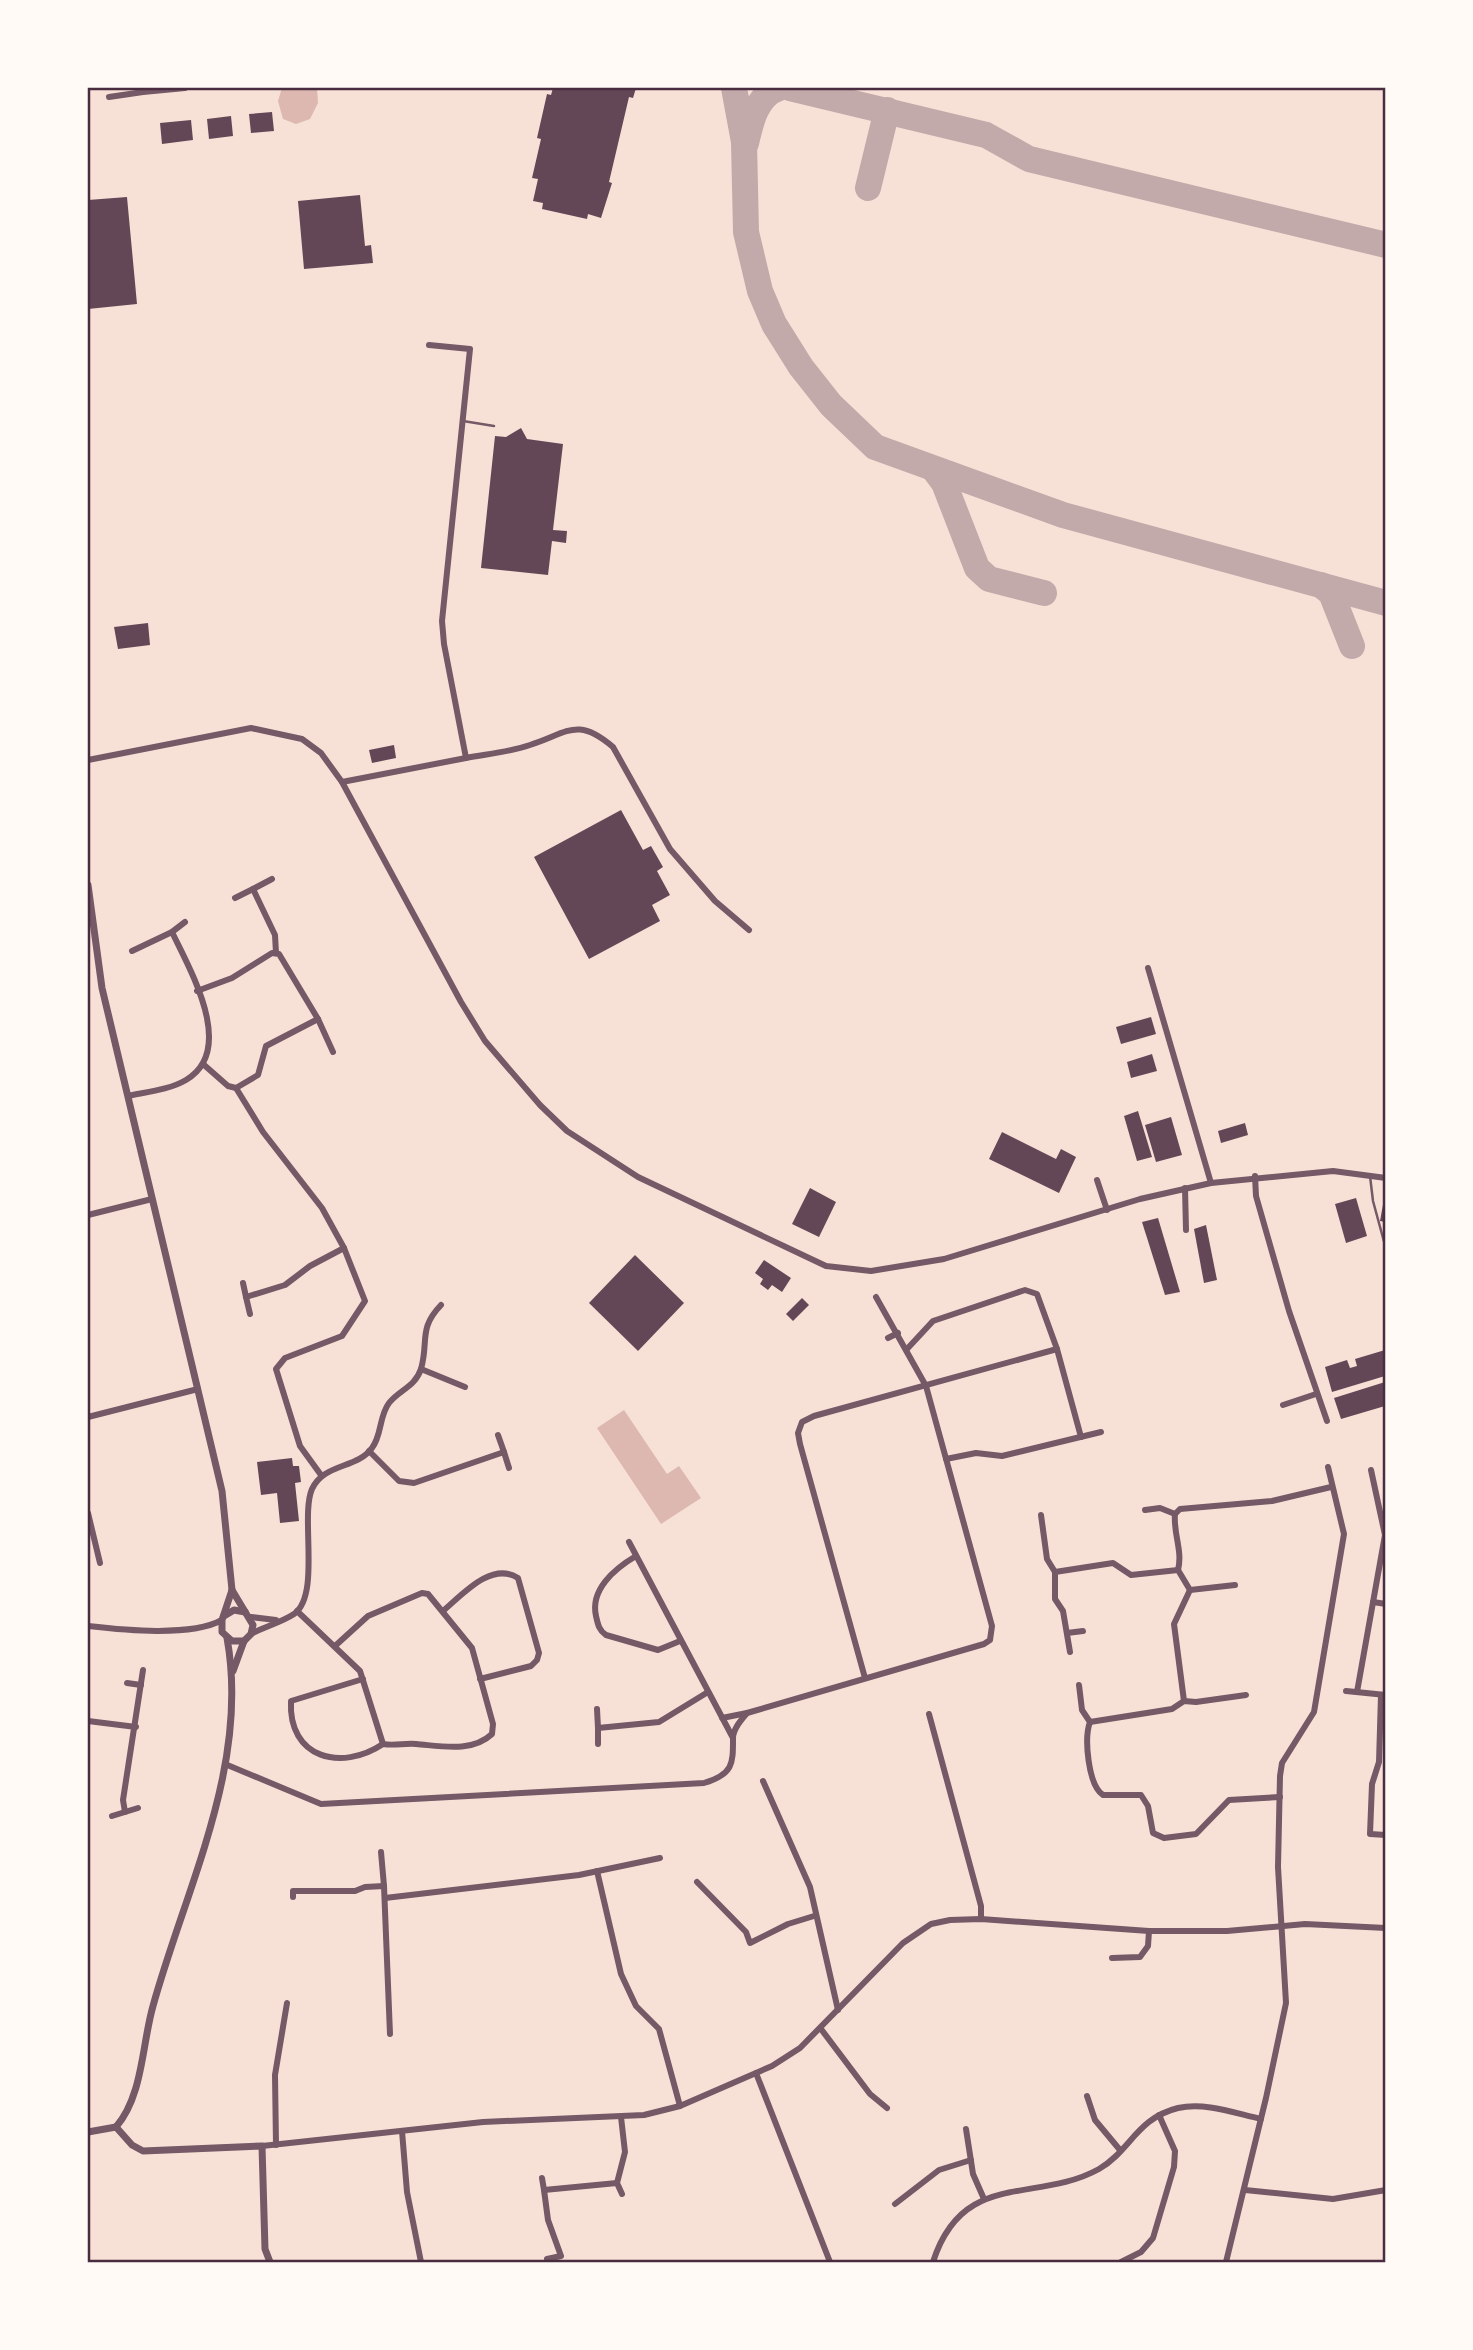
<svg xmlns="http://www.w3.org/2000/svg" width="1473" height="2350" font-family="'Asap Condensed',sans-serif">
	<rect width="100%" height="100%" fill="#f7e1d7"/>
	<!-- water -->
	<g fill="#dcb8b0">
		<path d="M282 88H317L318 103 310 119 296 124 283 119 278 101Z"/>
		<path d="M624 1410 667 1474 679 1466 701 1498 661 1524 597 1428Z"/>
	</g>
	<g fill="none" stroke-linecap="round" stroke-linejoin="round">
		<!-- taxiway -->
		<g stroke="#c3aaaa" stroke-width="26">
			<path d="M734 88 744 142 746 232 760 291 774 324 801 367 831 405 875 447 1063 515 1386 603"/>
			<path d="M790 88 986 135 1029 159 1386 245"/>
			<path d="M746 143C751 121 757 95 779 88"/>
			<path d="M868 188 887 110"/>
			<path d="M935 471 944 483 977 568 989 579 1044 593"/>
			<path d="M1321 585 1331 593 1352 646"/>
		</g>
	</g>
	<!-- building -->
	<g fill="#644757">
		<path d="M553 88H636L633 98 629 97 609 182 612 183 601 218 588 214 587 219 542 209 543 203 533 201 538 179 532 178 541 139 537 138 547 94 551 95Z"/>
		<path d="M272 112 274 131 251 133 249 114Z"/>
		<path d="M231 116 233 136 209 139 207 119Z"/>
		<path d="M191 120 193 140 162 144 160 123Z"/>
		<path d="M360 195 365 246 371 245 373 263 304 269 298 201Z"/>
		<path d="M127 197 137 304 88 309V200Z"/>
		<path d="M521 428 527 439 563 444 553 530 567 531 566 543 552 541 548 575 481 568 495 436 506 437Z"/>
		<path d="M148 623 150 645 118 649 114 627Z"/>
		<path d="M394 745 396 758 372 763 369 750Z"/>
		<path d="M621 810 643 850 651 846 663 867 657 871 670 895 652 905 660 921 589 959 534 857Z"/>
		<path d="M1151 1017 1156 1034 1121 1044 1116 1027Z"/>
		<path d="M1152 1054 1157 1071 1131 1078 1127 1062Z"/>
		<path d="M1138 1111 1152 1157 1137 1161 1124 1116Z"/>
		<path d="M1171 1117 1182 1155 1156 1162 1145 1125Z"/>
		<path d="M1245 1123 1248 1135 1221 1143 1218 1131Z"/>
		<path d="M1002 1132 1056 1159 1061 1149 1076 1157 1059 1193 989 1159Z"/>
		<path d="M810 1188 836 1202 819 1237 792 1224Z"/>
		<path d="M1356 1198 1367 1236 1346 1243 1335 1204Z"/>
		<path d="M1384 1199H1385V1222L1380 1221Z"/>
		<path d="M1158 1218 1180 1292 1165 1295 1142 1222Z"/>
		<path d="M1206 1225 1217 1280 1204 1283 1194 1229Z"/>
		<path d="M635 1255 684 1303 638 1351 589 1303Z"/>
		<path d="M764 1260 791 1278 782 1292 772 1285 768 1290 760 1284 763 1279 755 1273Z"/>
		<path d="M802 1298 809 1305 793 1321 786 1314Z"/>
		<path d="M1385 1350V1376L1332 1392 1325 1367 1347 1360 1350 1368 1357 1366 1355 1359Z"/>
		<path d="M1385 1382V1406L1341 1419 1334 1398Z"/>
		<path d="M292 1458 293 1466H299L301 1482 295 1483 299 1521 280 1523 277 1493 261 1495 257 1462Z"/>
	</g>
	<g fill="none" stroke-linecap="round" stroke-linejoin="round">
		<!-- service -->
		<g stroke="#755966" stroke-width="2.5">
			<path d="M463 421 494 426"/>
			<path d="M1370 1176 1373 1201 1386 1249"/>
		</g>
		<!-- minor -->
		<g stroke="#755966" stroke-width="6">
			<path d="M143 88V92L185 88"/>
			<path d="M109 97 143 92"/>
			<path d="M429 345 470 349 442 621 444 644 466 758C487 754 510 752 530 745 568 733 577 716 613 747L670 849 715 901 749 930"/>
			<path d="M88 760 251 728 302 739 321 753 342 782 461 1002 485 1041 540 1105 567 1131 638 1177 826 1266 871 1271 944 1259 1140 1199 1211 1183 1333 1171 1386 1178"/>
			<path d="M342 782 466 758"/>
			<path d="M272 879 253 889 275 935 276 953"/>
			<path d="M235 898 253 889"/>
			<path d="M132 951 172 932"/>
			<path d="M1148 968 1211 1183"/>
			<path d="M197 991 232 978 272 953 279 954 318 1019 333 1052"/>
			<path d="M203 1064 228 1086 236 1088 263 1132 322 1208 344 1248 365 1301 342 1336 285 1358 276 1369 300 1446 321 1475"/>
			<path d="M236 1088 258 1075 266 1046 318 1019"/>
			<path d="M128 1096C146 1092 169 1090 186 1080 237 1050 190 970 172 932L185 922"/>
			<path d="M1255 1176 1256 1196 1289 1311 1327 1421"/>
			<path d="M1097 1180 1107 1210"/>
			<path d="M1185 1188 1186 1230"/>
			<path d="M88 1215 152 1199"/>
			<path d="M243 1283 246 1297"/>
			<path d="M250 1314 246 1297 285 1285 310 1266 344 1248"/>
			<path d="M888 1338 898 1333"/>
			<path d="M1057 1349 1081 1437"/>
			<path d="M421 1369 465 1387"/>
			<path d="M1283 1405 1316 1394"/>
			<path d="M88 1417 198 1389"/>
			<path d="M369 1451 399 1481 414 1483 504 1452 498 1435"/>
			<path d="M504 1452 509 1468"/>
			<path d="M946 1459 976 1453 1002 1456 1101 1432"/>
			<path d="M1145 1510 1160 1508 1175 1514"/>
			<path d="M88 1513 100 1563"/>
			<path d="M1041 1515 1047 1559 1055 1572"/>
			<path d="M629 1542 733 1738"/>
			<path d="M636 1556C614 1569 590 1590 596 1616 598 1625 599 1630 606 1635L658 1650 680 1641"/>
			<path d="M1178 1570C1183 1551 1173 1533 1175 1514L1180 1509 1272 1501 1331 1487"/>
			<path d="M1190 1590 1235 1585"/>
			<path d="M1373 1602 1386 1604"/>
			<path d="M297 1611 360 1671 383 1744C394 1746 405 1743 416 1744 441 1746 472 1753 492 1734L493 1724 472 1648 428 1594 422 1593 368 1616 335 1646"/>
			<path d="M443 1611C462 1595 491 1561 518 1578L539 1653 537 1660 531 1666 480 1679"/>
			<path d="M251 1617 276 1620"/>
			<path d="M88 1626C123 1630 191 1637 222 1620"/>
			<path d="M1067 1633 1083 1631"/>
			<path d="M251 1634C264 1627 282 1622 294 1614 321 1595 300 1516 312 1489 324 1463 357 1469 372 1448 382 1435 379 1416 389 1403 399 1390 415 1387 421 1369 429 1341 418 1329 441 1305"/>
			<path d="M1070 1652 1063 1611 1055 1599V1572L1113 1563 1131 1575 1178 1570 1190 1590"/>
			<path d="M865 1678 800 1444 798 1433 802 1422 814 1416 1057 1349 1037 1294 1025 1290 933 1321 907 1349"/>
			<path d="M363 1679 291 1701C288 1758 341 1772 383 1744"/>
			<path d="M127 1683 141 1685"/>
			<path d="M1079 1685 1082 1710 1090 1722"/>
			<path d="M1346 1691 1386 1695"/>
			<path d="M1357 1692 1385 1535 1371 1470"/>
			<path d="M1246 1695 1196 1702 1184 1701 1172 1709 1090 1722C1084 1738 1088 1785 1103 1795H1141L1148 1806 1153 1833 1164 1838 1196 1834 1229 1800 1280 1797"/>
			<path d="M1381 1695 1379 1762 1372 1784 1370 1834 1386 1835"/>
			<path d="M1184 1701 1174 1624 1190 1590"/>
			<path d="M597 1709 598 1728"/>
			<path d="M929 1714 981 1906V1919"/>
			<path d="M722 1718 747 1713"/>
			<path d="M88 1721 136 1727"/>
			<path d="M598 1744V1728L659 1722 708 1692"/>
			<path d="M225 1764 321 1804 704 1783C734 1774 733 1763 733 1737 734 1728 741 1720 747 1713L984 1644 990 1640 992 1626 926 1386 876 1297"/>
			<path d="M763 1781 810 1887 838 2010"/>
			<path d="M138 1808 125 1812 123 1800 143 1670"/>
			<path d="M112 1816 125 1812"/>
			<path d="M381 1852 384 1886"/>
			<path d="M597 1871 621 1974 636 2006 659 2029 680 2106"/>
			<path d="M697 1882 746 1932 750 1943 788 1924 814 1916"/>
			<path d="M293 1897V1891H355L365 1887 384 1886 390 2034"/>
			<path d="M385 1898 579 1875 660 1858"/>
			<path d="M1112 1958 1140 1957 1148 1946 1149 1931"/>
			<path d="M821 2029 870 2094 887 2108"/>
			<path d="M756 2073 830 2262"/>
			<path d="M1087 2096 1095 2120 1120 2150"/>
			<path d="M621 2117 625 2152 617 2183 622 2194"/>
			<path d="M966 2129 973 2174 984 2199"/>
			<path d="M402 2131 407 2192 421 2262"/>
			<path d="M276 2145 275 2075 287 2003"/>
			<path d="M262 2146 483 2122 644 2115 680 2106 772 2066 800 2048 903 1943 931 1924 950 1920 981 1919 1149 1931H1227L1305 1924 1386 1928"/>
			<path d="M542 2178 544 2190 617 2183"/>
			<path d="M544 2190 548 2220 561 2256 547 2259"/>
			<path d="M1245 2190 1333 2199 1386 2190"/>
			<path d="M895 2204 939 2170 971 2160"/>
			<path d="M933 2262C963 2169 1036 2204 1099 2169 1130 2151 1137 2118 1178 2108 1205 2102 1234 2113 1261 2119"/>
			<path d="M1121 2262 1141 2252 1153 2238 1174 2167 1175 2151 1159 2115"/>
			<path d="M1226 2262 1266 2098 1286 2003 1278 1867 1280 1776 1282 1763 1314 1712 1344 1534 1328 1467"/>
		</g>
		<!-- tertiary -->
		<g stroke="#755966" stroke-width="7">
			<path d="M88 885 102 988 222 1491 232 1590 222 1620V1632L232 1641H244"/>
			<path d="M232 1590 253 1625 251 1634 244 1641 233 1671"/>
			<path d="M224 1616 234 1610 245 1612"/>
			<path d="M116 2127C143 2096 142 2044 153 2006 186 1887 250 1765 227 1638"/>
			<path d="M116 2127 132 2145 143 2151 262 2146 265 2249 270 2262"/>
			<path d="M88 2132 116 2127"/>
		</g>
	</g>
	<!-- border -->
	<rect width="1473" height="2350" fill="none" stroke="#fffaf5" stroke-width="178"/>
	<rect x="89" y="89" width="1295" height="2172" fill="none" stroke="#4a2c40" stroke-width="2.5"/>
</svg>
